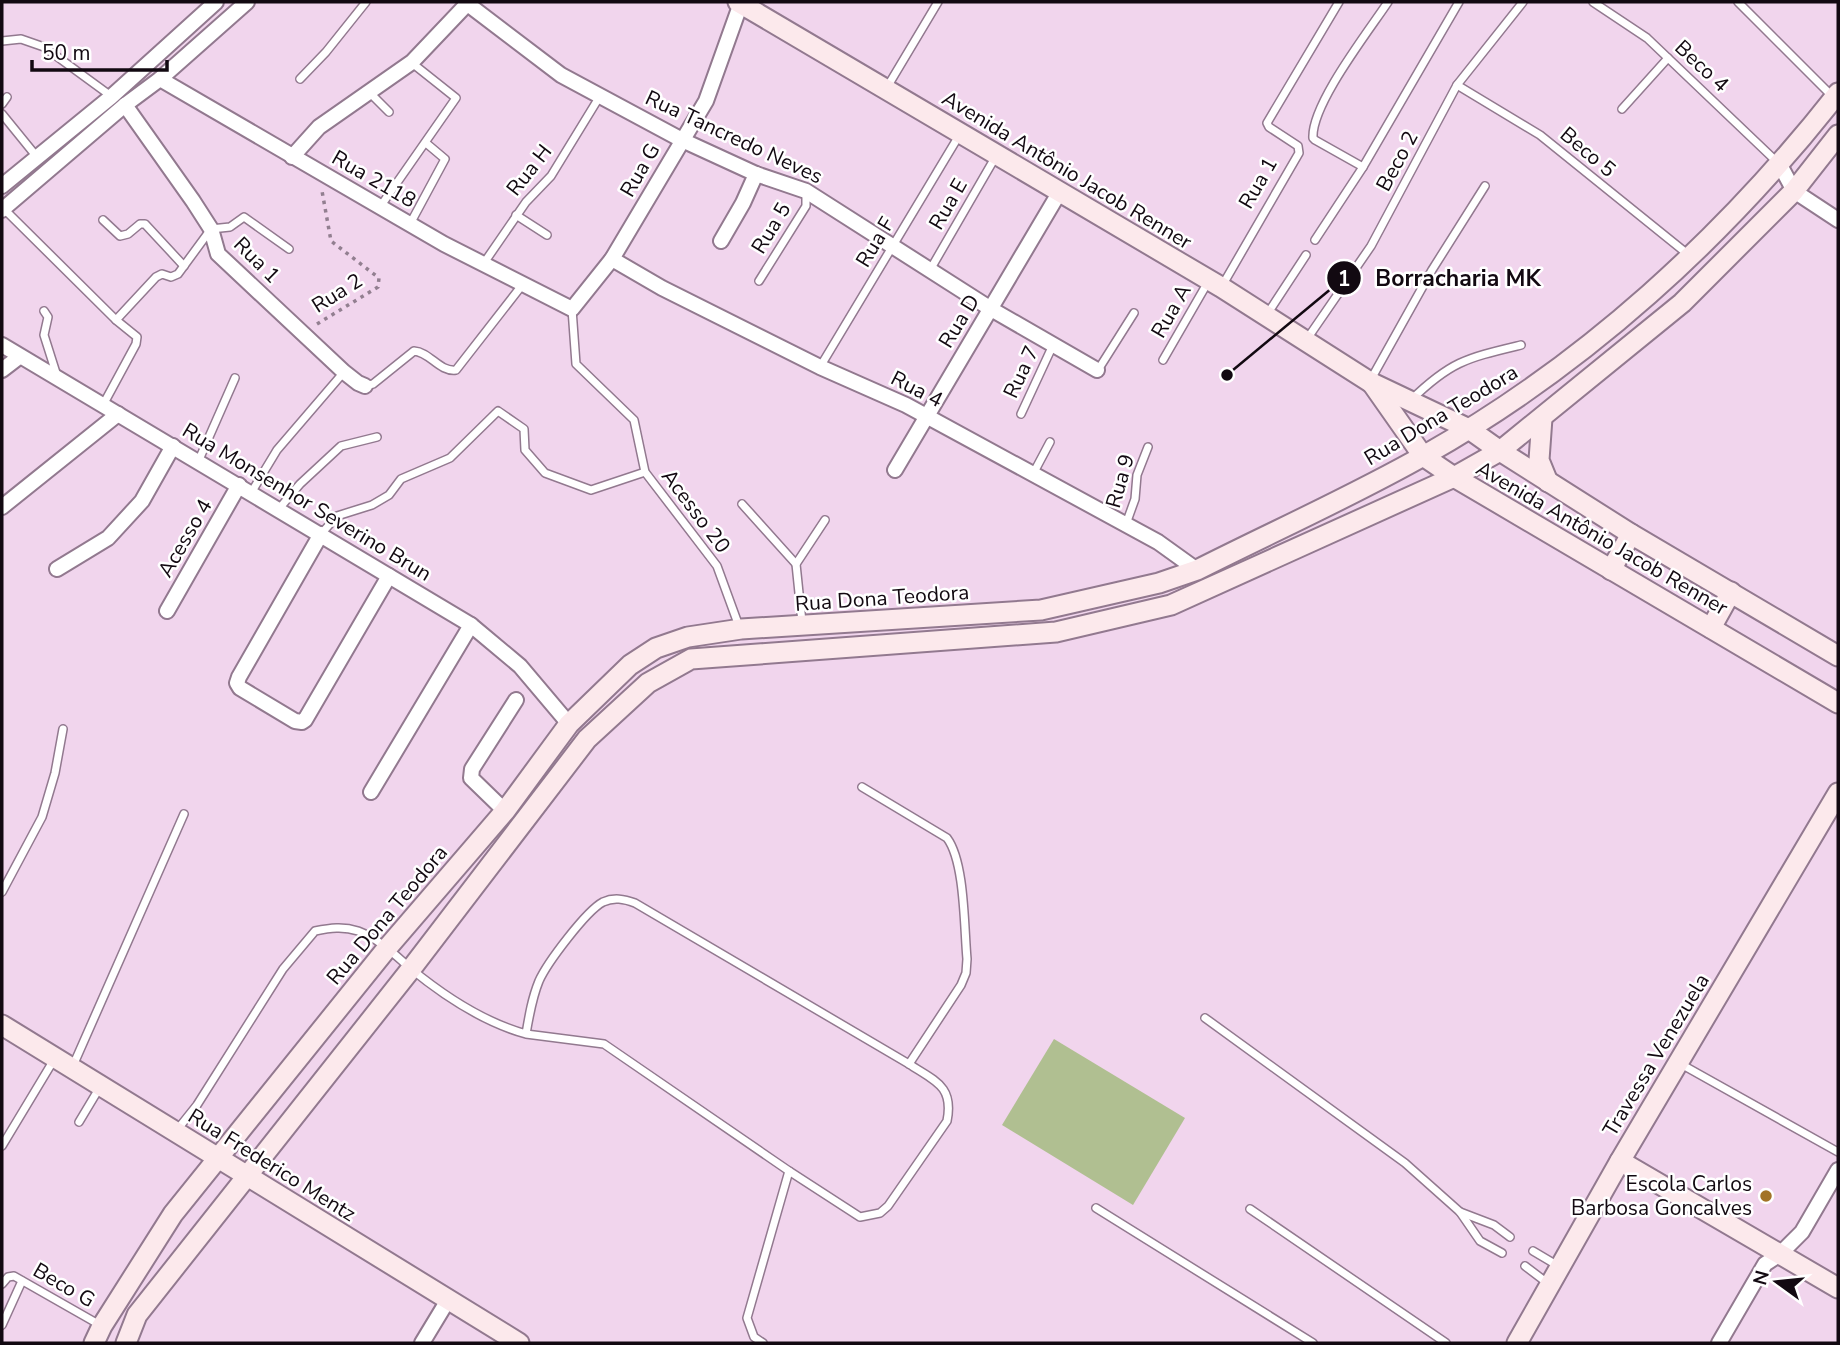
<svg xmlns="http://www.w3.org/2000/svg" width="1840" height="1345" font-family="'Nunito Sans',sans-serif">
	<rect width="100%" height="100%" fill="#f1d5ed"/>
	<!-- green -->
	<path fill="#b0bf91" d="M1054 1039 1185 1118 1133 1205 1002 1125Z"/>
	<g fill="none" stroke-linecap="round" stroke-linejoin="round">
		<defs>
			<g id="lane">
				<path d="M1593 2 1647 38 1777 162"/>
				<path d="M1738 2 1834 98"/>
				<path d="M2 41 21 39 44 47 111 96"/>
				<path d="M300 79 326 52 366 2"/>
				<path d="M1457 85 1540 135 1690 256"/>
				<path d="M886 89 938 2"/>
				<path d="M369 92 389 112"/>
				<path d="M2 104 7 97"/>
				<path d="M1622 109 1668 58"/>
				<path d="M2 114 37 157"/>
				<path d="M1363 167 1315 140 1313 138C1311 105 1368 32 1388 2"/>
				<path d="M380 207 456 98 412 63"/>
				<path d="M4 209 116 320 137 337 136 344 103 405"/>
				<path d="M516 215 547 235"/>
				<path d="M103 220 120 236 128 234 140 224H145L184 266"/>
				<path d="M410 224 445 159 426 143"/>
				<path d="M1315 240 1363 167 1459 2"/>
				<path d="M484 263 526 202 551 176 600 96"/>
				<path d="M930 270 996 156"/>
				<path d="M759 281 806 206V191"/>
				<path d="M1222 286 1299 153 1298 146 1269 127 1267 123 1339 2"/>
				<path d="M572 309 576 364 634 420 645 472 717 566 740 629"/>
				<path d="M44 311 48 317 44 335 57 376"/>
				<path d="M1266 316 1306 255"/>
				<path d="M116 320 156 277 162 274 171 277 178 274 211 229 230 227 244 217 289 249"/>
				<path d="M1307 339 1371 246 1457 85 1523 2"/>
				<path d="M1163 360 1208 282"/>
				<path d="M820 367 960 134"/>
				<path d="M1098 370 1134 313"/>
				<path d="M1370 381 1432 270 1485 186"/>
				<path d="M365 386 373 384 414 351C430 352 439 372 456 370L523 284"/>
				<path d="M1411 400C1451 361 1467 358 1521 345"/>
				<path d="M1021 414 1053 345"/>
				<path d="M198 462 235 378"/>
				<path d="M1033 474 1050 442"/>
				<path d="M251 493 277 450 344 372"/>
				<path d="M742 504 796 564"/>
				<path d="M278 510 300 484 341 446 377 437"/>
				<path d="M1126 524 1135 499 1137 475 1148 447"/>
				<path d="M321 534 337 516 372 505 389 495 401 479 450 458 498 411 524 429 525 450 545 473 591 490 645 472"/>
				<path d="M802 622 796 564 825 520"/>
				<path d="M862 787 947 838C965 862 964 927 967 959L966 973 961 985 909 1064"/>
				<path d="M2 892 42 817 55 773 63 729"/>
				<path d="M1205 1018 1405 1163 1460 1212 1480 1241 1502 1253"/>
				<path d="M1679 1063 1838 1152"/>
				<path d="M72 1068 184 814"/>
				<path d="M79 1122 100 1087"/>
				<path d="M177 1130 197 1105 283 969 315 931C330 928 343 926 358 931 379 939 393 953 410 968 444 996 483 1022 526 1034 529 1016 532 998 539 981 547 963 586 911 603 902 614 897 624 899 635 903L909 1064C935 1081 954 1086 947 1121L888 1206 880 1213 860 1217 789 1171 604 1044 526 1034"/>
				<path d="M2 1146 55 1058"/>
				<path d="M1096 1208 1313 1343"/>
				<path d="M1250 1209 1446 1343"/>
				<path d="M1460 1212 1494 1225 1510 1237"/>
				<path d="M1533 1251 1560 1267"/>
				<path d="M1525 1266 1550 1285"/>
				<path d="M2 1284 8 1277 14 1276 100 1325"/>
				<path d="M2 1325 22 1281"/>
				<path d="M763 1343 754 1337 747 1318 789 1171"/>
			</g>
			<g id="street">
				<path d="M465 2 561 75 682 140 756 174 806 191 991 309 1097 370"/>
				<path d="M160 79 444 244 572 309 612 259 706 101 741 3"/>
				<path d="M125 105 193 201 211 229 218 254 344 372 358 383 365 386"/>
				<path d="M292 157 319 127 412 62 469 2"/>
				<path d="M1780 165 1794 191 1838 220"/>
				<path d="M2 186 111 97 216 2"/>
				<path d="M2 210 125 105 160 79 247 2"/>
				<path d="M721 241 743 203 756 174"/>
				<path d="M612 259 662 288 820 367 906 405 1158 542 1197 570"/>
				<path d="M2 345 471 625 520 666 569 724"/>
				<path d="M2 370 19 357"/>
				<path d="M895 470 1059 193"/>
				<path d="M2 507 118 414"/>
				<path d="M321 534 239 677 237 683 240 688 295 721 302 722 305 720 389 576"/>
				<path d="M57 569 108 538 142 501 173 446"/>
				<path d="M167 611 239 485"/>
				<path d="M371 792 471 625"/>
				<path d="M505 811 471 778 472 769 516 700"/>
				<path d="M422 1343 448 1300"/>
				<path d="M1719 1343 1765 1264 1780 1254 1802 1232 1838 1170"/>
			</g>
			<g id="secondary">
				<path d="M738 2 1221 287 1370 382 1469 429 1500 451 1631 534 1838 656"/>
				<path d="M1371 382 1423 456 1454 477 1838 703"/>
				<path d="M1542 418 1539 460 1548 482"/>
				<path d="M1611 570 1631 534"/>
				<path d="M1711 628 1731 592"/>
				<path d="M2 1025 519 1343"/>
				<path d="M1620 1161 1838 1288"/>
				<path d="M94 1343 102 1326 173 1214 388 947 505 811 569 724 630 665 656 648 688 637 741 629 1041 610 1159 583 1197 570C1272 532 1351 497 1425 455 1585 365 1725 237 1838 93"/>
				<path d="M126 1343 137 1315 411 969 587 739 648 683 691 659 1056 632 1171 605 1454 477 1500 451 1682 303 1794 191 1838 135"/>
				<path d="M1517 1343 1620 1161 1838 793"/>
			</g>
		</defs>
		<!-- lane casing -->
		<use href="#lane" stroke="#92798f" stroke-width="10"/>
		<!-- street casing -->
		<use href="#street" stroke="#92798f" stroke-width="18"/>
		<!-- secondary casing -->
		<use href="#secondary" stroke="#92798f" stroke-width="23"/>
		<!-- path -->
		<path stroke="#927f90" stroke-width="3.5" stroke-dasharray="3.5 5" stroke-linecap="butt" d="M317 324 378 287 379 278 331 241 322 191"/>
		<!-- lane -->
		<use href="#lane" stroke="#fff" stroke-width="7"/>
		<!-- street -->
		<use href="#street" stroke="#fff" stroke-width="14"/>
		<!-- secondary -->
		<use href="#secondary" stroke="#fce9ec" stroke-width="19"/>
	</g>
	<!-- markers -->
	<circle fill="#a27326" stroke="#fff" stroke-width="2.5" cx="1766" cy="1196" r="7"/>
	<g text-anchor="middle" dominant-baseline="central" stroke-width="5" stroke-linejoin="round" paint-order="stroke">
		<!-- street labels -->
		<g font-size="21" fill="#120911" stroke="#fff">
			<text transform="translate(1702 66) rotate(43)">Beco 4</text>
			<text transform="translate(734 137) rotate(25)">Rua Tancredo Neves</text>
			<text transform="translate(1588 152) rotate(40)">Beco 5</text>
			<text transform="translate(1397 161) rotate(-62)">Beco 2</text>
			<text transform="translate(529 170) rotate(-52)">Rua H</text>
			<text transform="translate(640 170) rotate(-60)">Rua G</text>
			<text transform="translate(1067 170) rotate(31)">Avenida Antônio Jacob Renner</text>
			<text transform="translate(374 179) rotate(30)">Rua 2118</text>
			<text transform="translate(1258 183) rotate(-60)">Rua 1</text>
			<text transform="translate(948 204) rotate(-60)">Rua E</text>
			<text transform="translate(771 228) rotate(-59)">Rua 5</text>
			<text transform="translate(875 242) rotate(-59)">Rua F</text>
			<text transform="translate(257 260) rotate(45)">Rua 1</text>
			<text transform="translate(337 293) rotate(-32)">Rua 2</text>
			<text transform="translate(1171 311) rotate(-60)">Rua A</text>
			<text transform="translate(959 321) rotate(-59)">Rua D</text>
			<text transform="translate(1021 372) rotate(-65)">Rua 7</text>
			<text transform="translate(917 389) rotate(27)">Rua 4</text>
			<text transform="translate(1441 415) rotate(-31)">Rua Dona Teodora</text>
			<text transform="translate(1120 481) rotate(-74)">Rua 9</text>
			<text transform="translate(307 502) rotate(31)">Rua Monsenhor Severino Brun</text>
			<text transform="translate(696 511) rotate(53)">Acesso 20</text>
			<text transform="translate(185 538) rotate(-60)">Acesso 4</text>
			<text transform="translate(1602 538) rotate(30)">Avenida Antônio Jacob Renner</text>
			<text transform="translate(882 598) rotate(-4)">Rua Dona Teodora</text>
			<text transform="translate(387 915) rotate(-50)">Rua Dona Teodora</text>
			<text transform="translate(1656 1055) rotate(-59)">Travessa Venezuela</text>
			<text transform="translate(272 1165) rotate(32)">Rua Frederico Mentz</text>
			<text transform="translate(64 1285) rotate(30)">Beco G</text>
		</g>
		<!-- poi labels -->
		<g font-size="21" fill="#120911" stroke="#fff" text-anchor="end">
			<text x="1752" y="1184">Escola Carlos<tspan x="1752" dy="24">Barbosa Goncalves</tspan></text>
		</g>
	</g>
	<!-- callouts -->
	<path fill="none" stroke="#120911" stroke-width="2.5" d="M1227 375L1344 278"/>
	<g fill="#120911" stroke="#fff" stroke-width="2.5">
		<circle cx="1227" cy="375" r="7"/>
		<circle cx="1344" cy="278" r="18"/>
	</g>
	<g font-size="21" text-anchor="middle" font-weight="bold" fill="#fff">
		<text x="1344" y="286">1</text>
	</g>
	<g font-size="23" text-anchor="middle" font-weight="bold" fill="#120911" stroke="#fff" stroke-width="5" stroke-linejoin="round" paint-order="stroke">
		<text x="1458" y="286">Borracharia MK</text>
	</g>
	<!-- border -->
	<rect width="1840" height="1345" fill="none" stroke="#120911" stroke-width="7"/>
	<!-- north arrow -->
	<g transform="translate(1777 1282) rotate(285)" stroke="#ffffff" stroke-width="5" paint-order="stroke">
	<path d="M0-5L12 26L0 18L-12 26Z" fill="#120911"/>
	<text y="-10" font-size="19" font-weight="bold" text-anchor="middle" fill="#120911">N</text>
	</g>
	<!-- scale -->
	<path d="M32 60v10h135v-10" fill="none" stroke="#120911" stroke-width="3.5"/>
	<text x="42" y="60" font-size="21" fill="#120911" stroke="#ffffff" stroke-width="5" paint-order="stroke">50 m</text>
</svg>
